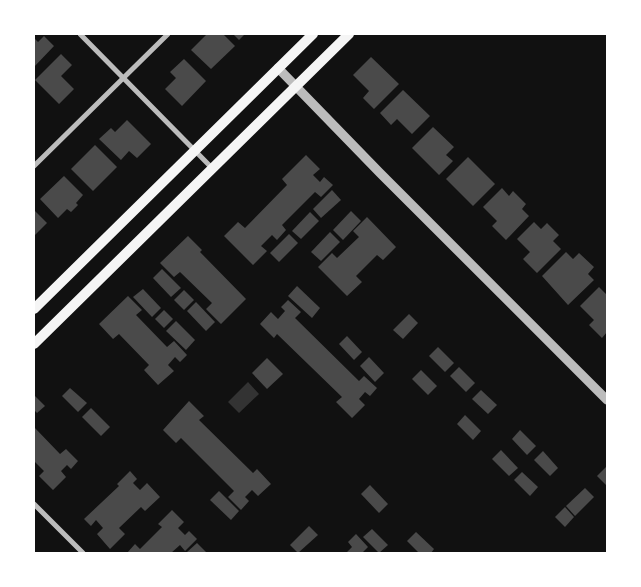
<svg xmlns="http://www.w3.org/2000/svg" width="641" height="587" font-family="Raleway,sans-serif">
	<rect width="100%" height="100%" fill="#111"/>
	<!-- water -->
	<path fill="#333" d="M248 382 259 394 239 413 228 402Z"/>
	<!-- building -->
	<g fill="#4a4a4a">
		<path d="M207 34H223L235 46 211 69 191 50Z"/>
		<path d="M233 34H245L239 40Z"/>
		<path d="M44 36 54 46 34 67V38L38 42Z"/>
		<path d="M61 54 72 65 61 76 74 89 59 104 35 80Z"/>
		<path d="M371 57 399 84 374 109 363 98 369 91 353 75Z"/>
		<path d="M184 59 206 81 182 106 165 89 176 78 170 72Z"/>
		<path d="M403 90 430 116 412 134 397 119 391 125 380 113Z"/>
		<path d="M127 120 151 144 137 158 129 151 121 160 99 139 111 128 115 132Z"/>
		<path d="M433 127 454 147 446 155 453 161 439 175 412 148Z"/>
		<path d="M95 145 117 167 93 191 71 169Z"/>
		<path d="M306 155 320 169 313 175 320 182 324 177 333 185 321 197 315 192 282 225 286 230 277 240 272 235 261 246 267 251 253 265 224 236 238 222 245 228 287 185 282 179Z"/>
		<path d="M468 157 495 184 473 206 446 179Z"/>
		<path d="M64 176 83 195 76 203 78 205 71 212 67 209 58 218 40 199Z"/>
		<path d="M502 188 509 196 513 191 526 204 522 209 529 216 506 240 492 226 497 221 483 207Z"/>
		<path d="M332 190 341 200 321 218 313 209Z"/>
		<path d="M34 210 47 223 34 236Z"/>
		<path d="M351 211 361 221 343 240 333 230Z"/>
		<path d="M310 212 319 221 301 239 292 231Z"/>
		<path d="M367 217 396 247 383 260 377 255 356 276 362 282 347 296 318 267 332 253 337 258 359 237 353 231Z"/>
		<path d="M534 222 541 229 547 223 559 235 553 241 561 249 537 273 523 259 530 252 517 239Z"/>
		<path d="M330 232 340 242 321 261 311 252Z"/>
		<path d="M289 234 298 243 279 262 270 253Z"/>
		<path d="M188 236 202 250 200 252 246 299 221 324 206 309 212 303 180 272 174 277 160 263Z"/>
		<path d="M566 252 573 259 579 253 594 267 588 274 594 280 568 305 542 276Z"/>
		<path d="M162 269 181 288 171 297 153 278Z"/>
		<path d="M297 286 320 308 312 318 288 296Z"/>
		<path d="M599 287 606 294 607 292V332L602 338 589 325 594 320 580 306Z"/>
		<path d="M143 289 161 308 152 317 133 297Z"/>
		<path d="M184 290 194 300 184 310 174 300Z"/>
		<path d="M128 296 142 310 136 315 167 347 174 341 187 355 180 362 175 357 168 365 174 371 158 385 144 370 149 365 119 334 113 339 99 324Z"/>
		<path d="M288 300 301 312 295 318 359 381 364 376 377 388 370 396 365 392 359 399 365 405 352 418 336 402 342 397 277 334 274 338 260 324 271 312 278 319 285 311 281 307Z"/>
		<path d="M196 302 215 322 206 331 187 311Z"/>
		<path d="M164 310 173 319 164 328 155 319Z"/>
		<path d="M409 314 418 323 403 339 393 330Z"/>
		<path d="M176 321 195 340 186 350 166 331Z"/>
		<path d="M347 336 362 352 354 360 339 344Z"/>
		<path d="M438 347 454 363 445 372 429 356Z"/>
		<path d="M369 357 384 373 375 382 360 366Z"/>
		<path d="M267 358 283 374 267 389 252 373Z"/>
		<path d="M459 367 475 383 466 392 450 376Z"/>
		<path d="M421 370 437 386 428 395 412 379Z"/>
		<path d="M70 388 87 403 78 412 62 396Z"/>
		<path d="M481 390 497 405 488 414 472 399Z"/>
		<path d="M35 396 45 406 37 413 34 410V398Z"/>
		<path d="M189 401 204 416 199 420 253 473 257 469 271 484 258 496 252 490 245 497 249 501 241 510 228 497 234 491 181 438 176 443 163 430Z"/>
		<path d="M91 408 110 427 101 436 82 417Z"/>
		<path d="M465 415 481 431 473 440 457 424Z"/>
		<path d="M34 427 60 454 66 449 78 461 71 469 67 465 61 471 66 477 53 490 39 476 44 471 34 461Z"/>
		<path d="M520 430 536 446 527 455 512 439Z"/>
		<path d="M501 450 518 468 509 476 492 459Z"/>
		<path d="M543 451 558 468 550 476 534 460Z"/>
		<path d="M607 466V484L606 485 597 476Z"/>
		<path d="M130 471 137 479 133 483 140 490 147 483 160 497 145 511 141 507 119 528 125 534 110 549 97 534 103 528 96 520 91 526 84 519 119 486 117 484Z"/>
		<path d="M522 472 538 487 530 496 514 480Z"/>
		<path d="M370 485 388 504 379 513 361 494Z"/>
		<path d="M585 488 594 497 575 516 566 506Z"/>
		<path d="M219 491 239 511 231 520 210 500Z"/>
		<path d="M565 507 574 517 565 527 555 517Z"/>
		<path d="M172 510 184 522 178 528 185 535 189 531 197 539 185 551 180 545 171 553H127L135 544 140 549 162 527 158 524Z"/>
		<path d="M309 526 318 535 298 553 290 545Z"/>
		<path d="M372 529 388 545 379 553 363 537Z"/>
		<path d="M416 532 434 549 431 553H419L407 541Z"/>
		<path d="M356 534 368 547 362 553H346L352 547 348 542Z"/>
		<path d="M197 543 206 552 188 553 187 552Z"/>
	</g>
	<g fill="none" stroke-linecap="round" stroke-linejoin="round">
		<!-- minor -->
		<g stroke="#bcbcbc" stroke-width="5">
			<path d="M80 34 212 168"/>
			<path d="M34 166 168 34"/>
			<path d="M34 504 83 553"/>
		</g>
		<!-- tertiary -->
		<path stroke="#bcbcbc" stroke-width="9" d="M278 68 380 173 607 400"/>
		<!-- secondary -->
		<g stroke="#f5f5f5" stroke-width="10">
			<path d="M34 309 313 34"/>
			<path d="M34 344 349 34"/>
		</g>
	</g>
	<!-- border -->
	<rect width="641" height="587" fill="none" stroke="#ffffff" stroke-width="70"/>
</svg>
